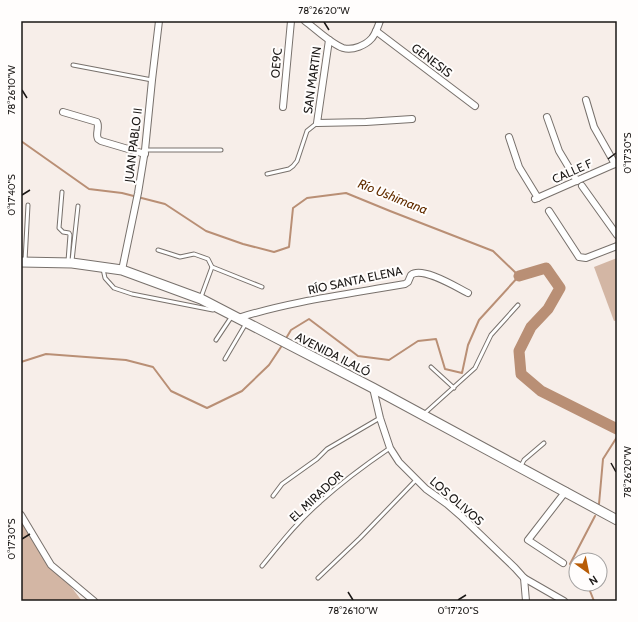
<svg xmlns="http://www.w3.org/2000/svg" width="638" height="622" font-family="Cabin,sans-serif">
	<rect width="100%" height="100%" fill="#f7eee9"/>
	<!-- green -->
	<g fill="#d3b6a4">
		<path d="M617 258V320L614 321 594 267Z"/>
		<path d="M21 521 82 601H21Z"/>
	</g>
	<g fill="none" stroke-linecap="round" stroke-linejoin="round">
		<!-- stream -->
		<g stroke="#b98f75" stroke-width="2">
			<path d="M21 141 89 189 122 193 165 204 206 231 243 244 274 252 289 247 293 208 307 198 346 193 390 211 493 251 519 276 479 320 468 345 462 373 445 369 436 339 418 341 389 360 358 356 309 319 291 330 285 340"/>
			<path d="M21 362 46 354 126 360 153 367 171 391 207 408 242 391 269 365 283 344"/>
			<path d="M599 504 603 459 617 437"/>
			<path d="M576 572 570 564 595 516"/>
			<path d="M585 584 590 591 594 601"/>
		</g>
		<!-- river -->
		<path stroke="#b98f75" stroke-width="11" d="M519 276 546 268 560 288 548 309 531 327 519 351 521 374 541 391 617 429"/>
		<defs>
			<g id="service">
				<path d="M73 65 152 80"/>
				<path d="M145 150H221"/>
				<path d="M267 174 289 169 293 166 297 161 307 131 317 123"/>
				<path d="M62 192 59 228 63 232 69 233 70 235 68 261"/>
				<path d="M158 250 180 257 194 254 208 259 212 267 201 297"/>
				<path d="M25 261 28 205"/>
				<path d="M72 261 78 206"/>
				<path d="M212 267 262 287"/>
				<path d="M103 269 105 278 114 288 132 294 213 310"/>
				<path d="M216 340 232 316"/>
				<path d="M225 359 245 325"/>
				<path d="M431 367 454 388"/>
				<path d="M425 413 475 368 491 335 518 305"/>
				<path d="M521 466 524 460 544 443"/>
				<path d="M273 496 282 484 317 459 327 449 380 418"/>
				<path d="M262 566C280 544 298 521 320 502 342 482 365 465 390 448"/>
				<path d="M318 578 360 538 416 480"/>
			</g>
			<g id="minor">
				<path d="M305 21C316 29 331 44 343 48 353 51 366 45 372 38 376 33 378 26 380 21"/>
				<path d="M376 31 475 106"/>
				<path d="M329 40 317 123 366 122 412 119"/>
				<path d="M586 100 594 127 615 164"/>
				<path d="M283 107 291 21"/>
				<path d="M63 112 97 122C100 128 95 133 98 139L101 141 145 154"/>
				<path d="M547 117 559 151 577 181"/>
				<path d="M509 137 519 167 538 198"/>
				<path d="M582 186 617 235"/>
				<path d="M535 199 617 163"/>
				<path d="M549 211 579 257 586 258 617 246"/>
				<path d="M122 270 138 193 145 150 152 80 159 21"/>
				<path d="M238 318C292 301 349 294 405 284L408 282 411 275C422 266 456 287 468 293"/>
				<path d="M373 388 380 418 390 448 399 462 426 489 447 504 462 517 515 568 524 578 564 601"/>
				<path d="M21 515 51 565 94 601"/>
				<path d="M563 563 528 540 566 491"/>
				<path d="M524 578 526 601"/>
			</g>
			<path id="secondary" d="M21 262 72 263 122 270 201 299 373 388 617 520"/>
		</defs>
		<!-- service casing -->
		<use href="#service" stroke="#78716c" stroke-width="5"/>
		<!-- minor casing -->
		<use href="#minor" stroke="#78716c" stroke-width="8"/>
		<!-- secondary casing -->
		<use href="#secondary" stroke="#78716c" stroke-width="11"/>
		<!-- service -->
		<use href="#service" stroke="#fff" stroke-width="3"/>
		<!-- minor -->
		<use href="#minor" stroke="#fff" stroke-width="6"/>
		<!-- secondary -->
		<use href="#secondary" stroke="#fff" stroke-width="9"/>
	</g>
	<!-- ticks -->
	<path fill="none" stroke="#1a1715" stroke-width="1.5" d="M324 22 329 30M22 90 27 98M608 159 616 153M22 195 30 190M611 463 616 472M22 539 30 534M348 592 353 600M458 600 466 595"/>
	<g text-anchor="middle" dominant-baseline="central" stroke-width="4" stroke-linejoin="round" paint-order="stroke">
		<!-- street labels -->
		<g font-size="12" fill="#1a1715" stroke="#fffdfc">
			<text transform="translate(432 60) rotate(37)">GENESIS</text>
			<text transform="translate(276 63) rotate(-85)">OE9C</text>
			<text transform="translate(312 80) rotate(-82)">SAN MARTIN</text>
			<text transform="translate(133 145) rotate(-83)">JUAN PABLO II</text>
			<text transform="translate(572 171) rotate(-24)">CALLE F</text>
			<text transform="translate(355 280) rotate(-12)">RÍO SANTA ELENA</text>
			<text transform="translate(333 354) rotate(27)">AVENIDA ILALÓ</text>
			<text transform="translate(316 496) rotate(-43)">EL MIRADOR</text>
			<text transform="translate(457 501) rotate(41)">LOS OLIVOS</text>
		</g>
		<!-- water labels -->
		<g font-size="13" font-style="italic" fill="#632e00" stroke="#fffdfc">
			<text transform="translate(393 196) rotate(22)">Río Ushimana</text>
		</g>
	</g>
	<!-- border -->
	<rect width="638" height="622" fill="none" stroke="#fffdfc" stroke-width="44"/>
	<!-- north arrow -->
	<g transform="translate(588 572) rotate(147)"><circle r="19" fill="#fffdfc" stroke="#a3a1a0"/>
	<path d="M0-3L7 15L0 10L-7 15Z" fill="#b85c06"/>
	<text y="-6" font-size="11" font-weight="bold" text-anchor="middle" fill="#1a1715">N</text>
	</g>
	<rect x="22" y="22" width="594" height="578" fill="none" stroke="#1a1715" stroke-width="1.5"/>
	<g font-size="10" text-anchor="middle" fill="#1a1715">
		<text x="324" y="14">78°26'20"W</text>
		<text transform="translate(11 90) rotate(-90)" y="4">78°26'10"W</text>
		<text transform="translate(627 153) rotate(-90)" y="4">0°17'30"S</text>
		<text transform="translate(11 195) rotate(-90)" y="4">0°17'40"S</text>
		<text transform="translate(627 472) rotate(-90)" y="4">78°26'20"W</text>
		<text transform="translate(11 539) rotate(-90)" y="4">0°17'30"S</text>
		<text x="353" y="614">78°26'10"W</text>
		<text x="458" y="614">0°17'20"S</text>
	</g>
</svg>
